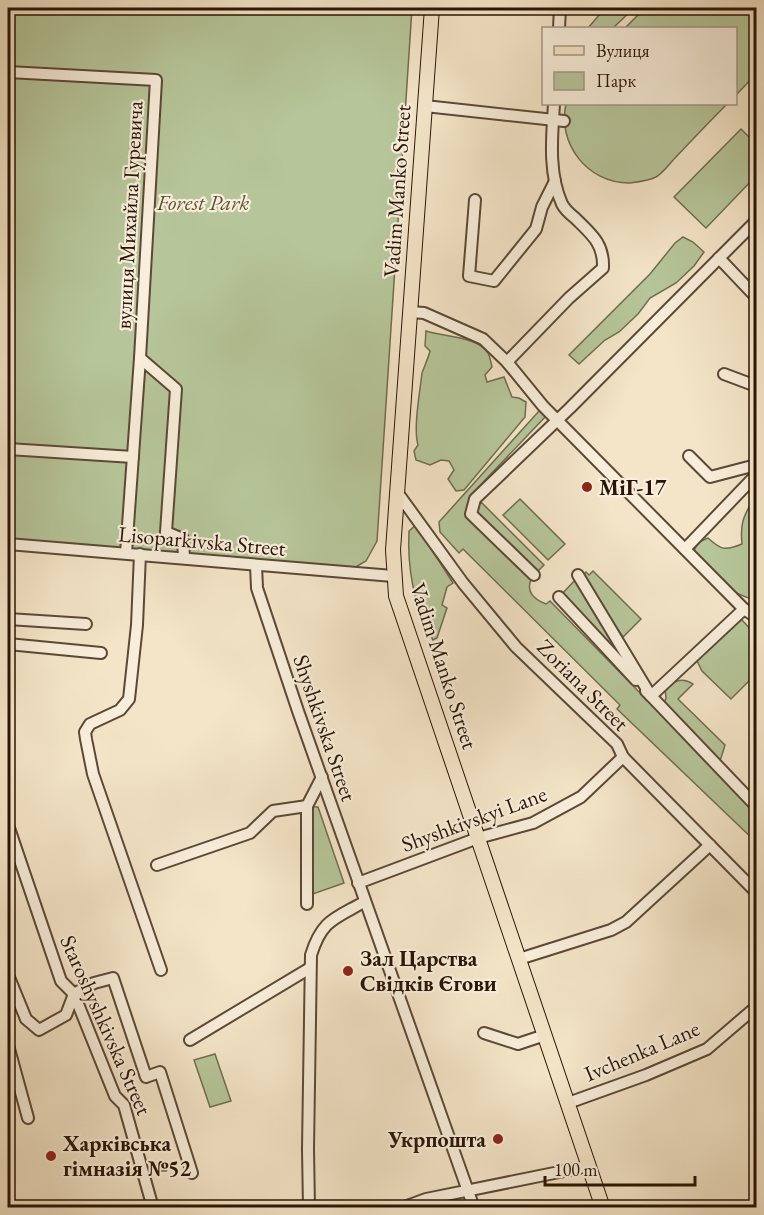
<svg xmlns="http://www.w3.org/2000/svg" width="764" height="1215" font-family="'EB Garamond',serif">
	<rect width="100%" height="100%" fill="#f4e5c8"/>
	<filter id="stains"><feTurbulence type="fractalNoise" baseFrequency=".00333" numOctaves="4"/><feColorMatrix values="0 0 0 0 .2 0 0 0 0 .09 0 0 0 0 .02 0 0 0 .5 -.17"/></filter>
	<radialGradient id="worn" r=".72"><stop offset=".6" stop-color="#630" stop-opacity="0"/><stop offset="1" stop-color="#630" stop-opacity=".3"/></radialGradient>
	<!-- green -->
	<g fill="#b6c69a" stroke="#706d50" stroke-width="1.5">
		<path d="M8 8H412L377 541 366 561 354 568 8 540Z"/>
		<path d="M600 8H634L613 28H588L600 14Z"/>
		<path d="M645 8H756V74L736 95V28H625Z"/>
		<path d="M566 104H727C710 121 693 139 676 157 670 163 663 173 656 177 648 181 637 182 629 183 587 183 557 143 566 104Z"/>
		<path d="M741 129 756 144V176L706 228 674 197Z"/>
		<path d="M683 237 693 242 704 252 694 266 676 283 650 298 638 314 619 332 605 340 579 364 569 355 650 274 675 243Z"/>
		<path d="M426 331C444 337 477 336 488 353 490 357 491 362 492 367L485 375 487 382 504 377 512 397 519 398 526 402 525 417 464 490 456 491 448 479 454 470 449 461 441 460 430 465 416 460 414 451 418 445C413 428 420 392 422 373 423 370 429 356 430 351L425 346Z"/>
		<path d="M539 411 543 412 545 417 472 494 467 506 469 517 532 577C525 591 533 599 546 604L550 601 646 699H651L663 707 666 698 665 689C673 681 683 677 693 684L678 699 725 745 721 758 718 763 719 774 756 813V842L617 709 620 705 463 549 459 553 440 532 439 522Z"/>
		<path d="M520 499 565 544 548 560 503 515Z"/>
		<path d="M753 500H756V600C733 595 702 574 694 550L699 542 708 538C721 550 725 551 742 544 740 524 743 517 753 500Z"/>
		<path d="M481 502 544 565 535 574 476 516 475 508Z"/>
		<path d="M416 525 453 583 447 587 442 605 447 608 437 638 433 640C414 608 407 567 409 531Z"/>
		<path d="M593 571 641 619 623 637 581 577 586 572 589 575Z"/>
		<path d="M577 578 638 677 561 595Z"/>
		<path d="M741 619 756 635V674L731 699 702 671 697 661 721 637Z"/>
		<path d="M310 807H318L344 883 310 895Z"/>
		<path d="M215 1054 231 1101 210 1107 194 1060Z"/>
	</g>
	<g fill="none" stroke-linecap="round" stroke-linejoin="round">
		<defs>
			<g id="minor">
				<path d="M559 28 560 8"/>
				<path d="M8 72 156 80 140 358 176 389 166 532 183 539 184 558"/>
				<path d="M425 106 564 121"/>
				<path d="M475 200 469 276 494 281 536 229 542 207 555 181"/>
				<path d="M719 258 756 297"/>
				<path d="M410 312 424 313 483 339 507 362 543 406 744 609 756 617"/>
				<path d="M507 362 569 298 603 268C604 243 591 234 575 218 570 214 565 210 562 204 548 173 552 136 554 104"/>
				<path d="M724 374 756 386"/>
				<path d="M8 449 133 457"/>
				<path d="M689 456 710 477 756 465"/>
				<path d="M397 492 463 583 516 647 617 744 623 757 756 892"/>
				<path d="M8 544C136 554 264 566 393 576"/>
				<path d="M685 549 756 475"/>
				<path d="M126 553 140 358"/>
				<path d="M140 554 137 625 129 699 120 710 90 724 85 732 86 739 93 774 161 970"/>
				<path d="M256 566 257 588 298 711 474 1208"/>
				<path d="M534 575 471 514 475 499 570 408 756 221"/>
				<path d="M578 575 651 696 756 806"/>
				<path d="M559 597 636 680"/>
				<path d="M8 619 86 624"/>
				<path d="M8 644 101 653"/>
				<path d="M646 691 651 696 744 609"/>
				<path d="M8 825 61 981 74 994 115 1096 124 1105 153 1208"/>
				<path d="M157 865 250 833 273 811 307 806"/>
				<path d="M358 883 478 838 533 823 581 797 623 757"/>
				<path d="M307 904V806L322 777"/>
				<path d="M519 959 611 930 626 922 710 845"/>
				<path d="M8 975 26 1019 39 1030 66 1015 74 994 94 983 113 978 146 1077 160 1072 192 1173"/>
				<path d="M484 1033 518 1044 545 1035"/>
				<path d="M190 1040 310 968"/>
				<path d="M8 1045 28 1118"/>
				<path d="M568 1103 646 1075 707 1049 756 1007"/>
				<path d="M407 1206 426 1199 589 1166"/>
				<path d="M309 1208 308 1149 311 955C322 920 334 919 364 902"/>
				<path d="M389 1208 394 1207"/>
			</g>
			<path id="major" d="M432 8 393 550 396 596 603 1208"/>
		</defs>
		<!-- minor casing -->
		<use href="#minor" stroke="#5c4836" stroke-width="14"/>
		<!-- major casing -->
		<use href="#major" stroke="#2a1406" stroke-width="16"/>
		<!-- minor -->
		<use href="#minor" stroke="#f8eedb" stroke-width="10"/>
		<!-- major -->
		<use href="#major" stroke="#f4e5c8" stroke-width="14"/>
	</g>
	<!-- markers -->
	<g fill="#8f2418" stroke="#f8eedb" stroke-width="2">
		<circle cx="587" cy="487" r="6"/>
		<circle cx="348" cy="971" r="6"/>
		<circle cx="498" cy="1139" r="6"/>
		<circle cx="51" cy="1156" r="6"/>
	</g>
	<g text-anchor="middle" dominant-baseline="central" stroke-width="4.5" stroke-linejoin="round" paint-order="stroke">
		<!-- street labels -->
		<g font-size="22" fill="#2a1406" stroke="#f8eedb">
			<text transform="translate(397 191) rotate(-86)">Vadim Manko Street</text>
			<text transform="translate(129 215) rotate(-87)">вулиця Михайла Гуревича</text>
			<text transform="translate(202 541) rotate(5)">Lisoparkivska Street</text>
			<text transform="translate(444 666) rotate(72)">Vadim Manko Street</text>
			<text transform="translate(583 685) rotate(45)">Zoriana Street</text>
			<text transform="translate(325 728) rotate(71)">Shyshkivska Street</text>
			<text transform="translate(474 819) rotate(-20)">Shyshkivskyi Lane</text>
			<text transform="translate(106 1025) rotate(66)">Staroshyshkivska Street</text>
			<text transform="translate(642 1051) rotate(-23)">Ivchenka Lane</text>
		</g>
		<!-- park labels -->
		<g font-size="22" font-style="italic" fill="#5b523a" stroke="#f8eedb">
			<text x="203" y="202">Forest Park</text>
		</g>
		<!-- poi labels -->
		<g font-size="22" font-weight="bold" fill="#2a1406" stroke="#f8eedb" text-anchor="start">
			<text x="599" y="487">МіГ-17</text>
			<text x="360" y="958">Зал Царства<tspan x="360" dy="25">Свідків Єгови</tspan></text>
			<text x="486" y="1139" text-anchor="end">Укрпошта</text>
			<text x="63" y="1143">Харківська<tspan x="63" dy="25">гімназія №52</tspan></text>
		</g>
	</g>
	<!-- margin -->
	<rect width="764" height="1215" fill="none" stroke="#f4e5c8" stroke-width="30"/>
	<rect x="9" y="9" width="746" height="1197" fill="none" stroke="#2a1406" stroke-width="3"/>
	<rect x="15" y="15" width="734" height="1185" fill="none" stroke="#2a1406" stroke-width="1.5"/>
	<!-- legend -->
	<rect x="542" y="27" width="195" height="78" fill="#f8eedb" stroke="#a69786" stroke-width="1.5"/>
	<rect x="554" y="46" width="30" height="9" fill="#f4e5c8" stroke="#a69786" stroke-width="1.5"/>
	<text x="596" y="57" font-size="18" fill="#2a1406">Вулиця</text>
	<rect x="554" y="72" width="30" height="18" fill="#b6c69a" stroke="#a69786" stroke-width="1.5"/>
	<text x="596" y="87" font-size="18" fill="#2a1406">Парк</text>
	<!-- scale -->
	<path d="M545 1176v9h150v-9" fill="none" stroke="#2a1406" stroke-width="3"/>
	<text x="554" y="1176" font-size="18" fill="#2a1406" stroke="#f8eedb" stroke-width="4.5" paint-order="stroke">100 m</text>
	<rect width="100%" height="100%" filter="url(#stains)"/>
	<rect width="100%" height="100%" fill="url(#worn)"/>
</svg>
